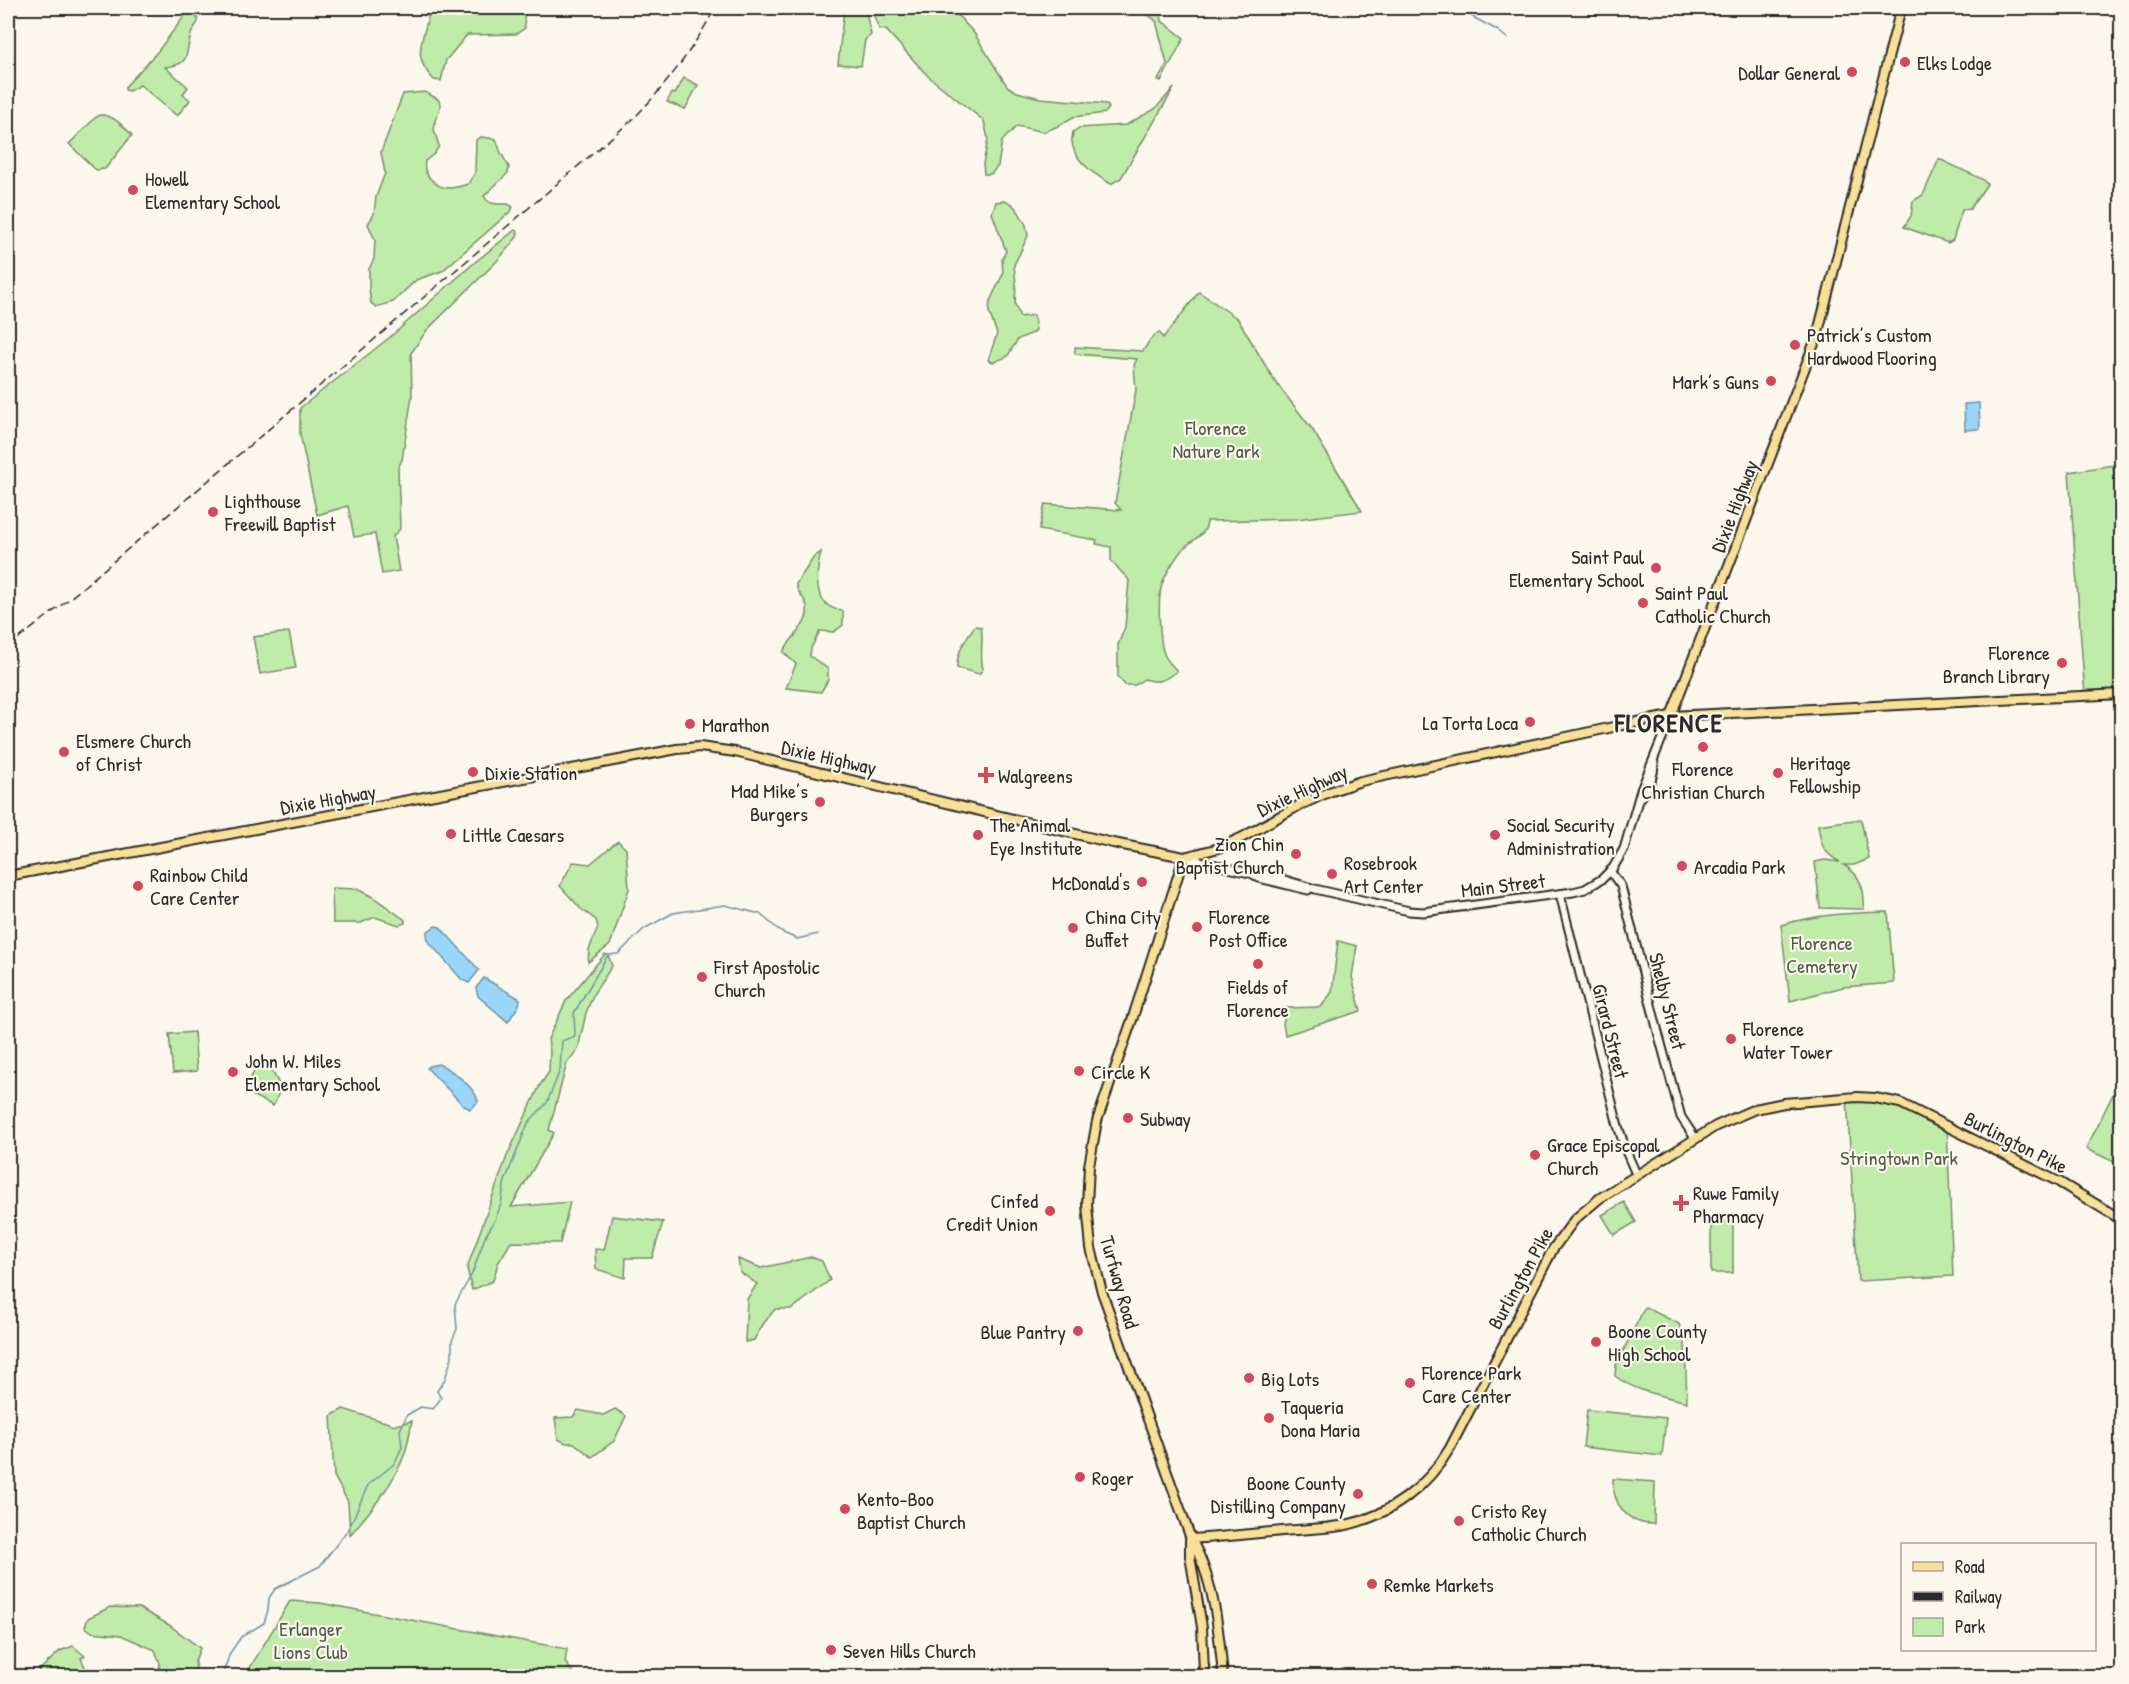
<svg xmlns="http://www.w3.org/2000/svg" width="2129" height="1684" font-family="'Patrick Hand',sans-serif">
	<rect width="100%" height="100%" fill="#fbf7ec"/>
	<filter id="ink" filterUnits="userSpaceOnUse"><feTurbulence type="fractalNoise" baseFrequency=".0167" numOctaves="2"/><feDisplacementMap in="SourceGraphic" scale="12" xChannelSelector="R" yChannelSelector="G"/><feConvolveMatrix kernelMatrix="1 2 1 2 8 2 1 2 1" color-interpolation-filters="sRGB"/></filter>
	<g filter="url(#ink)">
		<!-- green -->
		<g fill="#c0eca9" stroke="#768c6a" stroke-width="1.5">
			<path d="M430 8H516L524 16 525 28 516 34 467 35 446 60 441 81 434 80C409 54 425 39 430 8Z"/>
			<path d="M844 8H865L871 35 865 40 861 66 838 64Z"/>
			<path d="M871 8H951L974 33 1007 86 1017 92 1040 98 1106 104 1109 108 1105 113 1073 117 1058 126 1044 132 1017 126 1002 141 998 166 991 174H984L983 164 988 139 984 121 928 76 886 30 879 29Z"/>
			<path d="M1139 8H1160L1162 21 1184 38 1161 81 1158 80 1167 64 1156 21Z"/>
			<path d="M191 12 197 16 198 22C196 26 192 30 191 35 184 56 192 64 165 67L188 87 183 94 190 100 177 116 140 85 129 91 125 90V87L158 51 186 14Z"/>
			<path d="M684 78 698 85 685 109 667 102 672 93 675 94Z"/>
			<path d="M1174 88 1121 178 1111 184C1093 174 1066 156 1073 132L1079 128 1126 125 1155 109Z"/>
			<path d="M425 92 438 99 441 105 435 121 434 130 439 146 434 154 425 161C422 174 435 187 448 188 455 188 462 186 468 184L475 173 476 140 481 137 496 139 501 153 509 167 508 173 484 196C489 206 498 204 508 204L513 207 511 211 442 271 416 280 393 302 376 307 371 303 369 289V269L374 259 375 240 368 224 374 214 376 197 385 173 381 152 403 94Z"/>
			<path d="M100 115C114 115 123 126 132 135L105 169 96 170 69 144 95 118Z"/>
			<path d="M1939 159 1982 179 1987 184 1970 209 1962 210 1953 240 1948 243 1904 227 1911 216 1913 201 1923 195Z"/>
			<path d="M1004 201 1012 204 1018 211 1026 225 1028 236 1014 265 1016 284 1015 304 1020 317 1034 315 1036 330 1033 333 1018 339 1007 357 993 362 988 360 997 334 989 312 990 301 1003 274 1002 259 1006 251 992 213 996 202Z"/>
			<path d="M515 230 518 232 517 237 497 261 427 330 411 353 412 396 402 460 398 468 400 529 393 536 399 571 382 574 375 534 354 537 348 506 317 515 300 434V408L389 338 474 263Z"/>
			<path d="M1199 292 1238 319 1274 380 1312 429 1362 511 1296 519 1207 521C1207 536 1190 540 1181 551 1174 561 1164 575 1161 588 1158 601 1159 645 1165 656 1168 662 1173 666 1177 671 1165 680 1159 684 1144 679L1135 685H1125L1118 677V645L1125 627 1129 580 1111 561V547L1096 544 1097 540 1039 530 1045 504 1121 510 1115 503 1136 390 1134 365 1137 359 1075 354V347L1143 351 1150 340 1159 332 1163 338Z"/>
			<path d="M2113 465 2122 571 2121 624 2115 626 2119 694 2085 696 2069 472Z"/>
			<path d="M821 552C817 568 813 596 829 606 832 609 839 610 843 611V625L834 632 820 631 811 648 810 656 828 669V680L821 692 786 688 796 664 783 652C791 636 815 621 805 601 801 595 797 592 796 584L814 557Z"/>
			<path d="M975 626 981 627C984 640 979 654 983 669L979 674 957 668C956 654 966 637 975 626Z"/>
			<path d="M289 632 296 668 260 674 253 637Z"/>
			<path d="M1861 819 1869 859 1854 865H1844C1861 875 1865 890 1864 909L1820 908 1815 862 1825 860 1840 862C1821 851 1822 846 1818 825Z"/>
			<path d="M618 841 626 849 629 889 610 945 588 962 589 950 598 927 596 920 581 909 560 886 573 862 590 864Z"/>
			<path d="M332 888 357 889 373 897 405 920V923L399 925 375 917 361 923H333Z"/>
			<path d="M1888 912 1894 983 1843 987 1790 1001 1781 925C1816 914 1851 913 1888 912Z"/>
			<path d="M1338 941 1357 946 1352 977 1361 1011 1285 1035 1283 1023 1287 1008 1321 1007 1332 992Z"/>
			<path d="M605 954 608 955 612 966 594 993 586 1013 578 1049 567 1063 549 1130 554 1133 511 1207 570 1202 560 1243 511 1242 498 1263 493 1281 472 1290 467 1268 507 1156 540 1085 549 1072 550 1052 548 1039 566 1001Z"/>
			<path d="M194 1032 197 1071 173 1073 169 1034Z"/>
			<path d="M258 1062C277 1071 285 1087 273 1106L248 1093 246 1089Z"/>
			<path d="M2118 1084H2122L2121 1165 2086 1149Z"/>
			<path d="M1847 1098 1892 1101 1947 1125 1953 1276 1858 1281Z"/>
			<path d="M1624 1202 1636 1222 1614 1235 1602 1215Z"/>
			<path d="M612 1216 663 1222 652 1258H626L625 1278 596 1269 595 1249 604 1250Z"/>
			<rect x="1711" y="1222" width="22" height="51"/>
			<path d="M811 1257 822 1261 830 1280 792 1309H775L764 1323 754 1340 745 1342 747 1299 757 1284 740 1272 738 1259 761 1268Z"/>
			<path d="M1645 1307 1679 1324 1685 1344 1687 1402C1663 1396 1636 1392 1615 1376L1616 1365Z"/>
			<path d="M343 1409 395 1425 412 1421C410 1432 408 1443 405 1453 394 1484 371 1510 350 1535L348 1502 334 1476 331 1416Z"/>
			<path d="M615 1409 626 1416 614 1441 592 1457 574 1443H566L558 1439 555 1418 573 1417 578 1410 603 1415Z"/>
			<path d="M1587 1410 1666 1418 1662 1456 1583 1447Z"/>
			<path d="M1613 1479 1655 1482 1654 1524C1628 1525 1612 1504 1613 1479Z"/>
			<path d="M290 1601 320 1603 567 1649 565 1662 576 1676H245Z"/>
			<path d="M110 1607 139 1608 169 1625 200 1648 195 1661 197 1676H158L160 1663 155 1650 121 1635 92 1632 85 1627 88 1618Z"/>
			<path d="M73 1646 85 1656 81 1658 89 1676H33L60 1651Z"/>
		</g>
		<!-- water -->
		<g fill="#99d6fa" stroke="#6d92a7" stroke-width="1.5">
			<path d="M1979 403 1980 429 1965 430 1964 404Z"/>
			<path d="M435 926 440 927 479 970 469 983 462 980 428 941 427 932Z"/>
			<path d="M484 978 520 999 519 1005 508 1022 478 996 476 988Z"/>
			<path d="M438 1064C450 1068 477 1089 478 1102L470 1109 463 1105 427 1068 429 1066Z"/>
		</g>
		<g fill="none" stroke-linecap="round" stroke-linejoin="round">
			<!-- stream -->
			<g stroke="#6d92a7" stroke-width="1.5">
				<path d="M1456 8 1497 30 1508 39"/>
				<path d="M222 1676 230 1653 241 1637 264 1623 268 1610 269 1598 275 1589 320 1566 349 1528 368 1485 394 1464 402 1447 400 1430 407 1415 421 1407 433 1409 441 1398 437 1391 445 1379 452 1357V1341L457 1329 455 1304 472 1274 485 1237 495 1220 501 1204 505 1181 528 1123 547 1103 560 1070 562 1041 575 1036 574 1013 608 955 618 954 644 929 673 913 725 905 760 914 781 932 797 939 818 934"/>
			</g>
			<defs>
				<g id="secondary">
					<path d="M1642 796C1650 788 1654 774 1654 763"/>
					<path d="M1184 857 1253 874 1261 873 1315 889 1409 911 1423 912 1573 892 1585 889 1602 879 1613 868 1624 849 1641 790 1671 716"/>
					<path d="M1610 871 1621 886 1659 1036 1681 1117 1695 1138"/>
					<path d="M1253 874 1259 878 1308 890"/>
					<path d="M1560 894 1618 1126 1626 1151 1636 1174"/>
				</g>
				<g id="primary">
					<path d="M1671 716 1817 336 1901 8"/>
					<path d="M1184 857 1133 1017 1097 1121 1089 1166 1087 1205 1091 1248 1102 1292 1191 1539C1214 1579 1219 1631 1223 1676"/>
					<path d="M8 876 677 749 700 747 735 752 1113 843 1184 857 1219 848 1243 837 1298 806 1329 792 1361 781 1632 723 1671 716 2122 694"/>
					<path d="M1191 1539C1221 1537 1252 1534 1282 1531 1303 1529 1326 1529 1346 1525 1391 1515 1427 1487 1450 1448L1553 1249 1575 1219 1600 1198 1716 1126 1755 1109 1784 1103 1857 1097 1875 1098 1900 1103 2059 1182 2122 1220"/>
					<path d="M1190 1540V1556L1202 1627 1204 1671"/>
				</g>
				<path id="highway" d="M1201 1676 1204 1667"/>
			</defs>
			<!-- secondary casing -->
			<use href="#secondary" stroke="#2b2b2b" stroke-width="11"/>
			<!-- primary casing -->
			<use href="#primary" stroke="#2b2b2b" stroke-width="12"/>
			<!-- highway casing -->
			<use href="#highway" stroke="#2b2b2b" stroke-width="13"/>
			<!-- secondary -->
			<use href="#secondary" stroke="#fbf7ec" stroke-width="7"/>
			<!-- primary -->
			<use href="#primary" stroke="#fadf96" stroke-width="8"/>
			<!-- highway -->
			<use href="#highway" stroke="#fadf96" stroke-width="8"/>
			<!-- rail -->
			<path stroke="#2b2b2b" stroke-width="1.5" stroke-dasharray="9 4.5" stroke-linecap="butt" d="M8 647 68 600 631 121C665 87 693 50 715 8"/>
		</g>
	</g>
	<!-- markers -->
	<g fill="#d1495b" stroke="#fbf7ec" stroke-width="2">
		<circle cx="1905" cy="62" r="6"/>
		<circle cx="1852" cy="72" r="6"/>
		<circle cx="133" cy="190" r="6"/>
		<circle cx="1795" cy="345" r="6"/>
		<circle cx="1771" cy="381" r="6"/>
		<circle cx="213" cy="512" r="6"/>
		<circle cx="1656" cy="568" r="6"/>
		<circle cx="1643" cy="603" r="6"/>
		<circle cx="2062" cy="663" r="6"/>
		<circle cx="1530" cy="722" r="6"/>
		<circle cx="690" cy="724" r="6"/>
		<circle cx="1703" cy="747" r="6"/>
		<circle cx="64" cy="752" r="6"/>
		<circle cx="473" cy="772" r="6"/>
		<circle cx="1778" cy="773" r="6"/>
		<path d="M983 766h6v6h6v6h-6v6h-6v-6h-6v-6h6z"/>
		<circle cx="820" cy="802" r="6"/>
		<circle cx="451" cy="834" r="6"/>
		<circle cx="978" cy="835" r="6"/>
		<circle cx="1495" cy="835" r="6"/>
		<circle cx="1296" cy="854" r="6"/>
		<circle cx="1682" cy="866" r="6"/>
		<circle cx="1332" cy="874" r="6"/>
		<circle cx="1142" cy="882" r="6"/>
		<circle cx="138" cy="886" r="6"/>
		<circle cx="1197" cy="927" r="6"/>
		<circle cx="1073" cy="928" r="6"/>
		<circle cx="1258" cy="964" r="6"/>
		<circle cx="702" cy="977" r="6"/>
		<circle cx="1731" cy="1039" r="6"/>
		<circle cx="1079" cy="1071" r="6"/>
		<circle cx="233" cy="1072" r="6"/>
		<circle cx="1128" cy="1118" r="6"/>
		<circle cx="1535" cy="1155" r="6"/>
		<path d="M1678 1194h6v6h6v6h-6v6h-6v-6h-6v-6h6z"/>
		<circle cx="1050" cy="1211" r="6"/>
		<circle cx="1078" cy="1331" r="6"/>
		<circle cx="1596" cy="1342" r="6"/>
		<circle cx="1249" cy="1378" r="6"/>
		<circle cx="1410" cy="1383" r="6"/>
		<circle cx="1269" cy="1418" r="6"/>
		<circle cx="1080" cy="1477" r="6"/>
		<circle cx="1358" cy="1494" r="6"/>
		<circle cx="845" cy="1509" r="6"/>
		<circle cx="1459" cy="1521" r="6"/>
		<circle cx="1372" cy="1584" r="6"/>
		<circle cx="831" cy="1650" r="6"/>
	</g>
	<g text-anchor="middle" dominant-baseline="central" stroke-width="4.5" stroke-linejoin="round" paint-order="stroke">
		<!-- poi labels -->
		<g font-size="20" fill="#2b2b2b" stroke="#fbf7ec" text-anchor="start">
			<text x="1917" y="62">Elks Lodge</text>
			<text x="1840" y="72" text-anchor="end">Dollar General</text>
			<text x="145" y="178">Howell<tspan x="145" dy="23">Elementary School</tspan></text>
			<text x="1807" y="334">Patrick’s Custom<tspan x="1807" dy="23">Hardwood Flooring</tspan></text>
			<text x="1759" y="381" text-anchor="end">Mark’s Guns</text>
			<text x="225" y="500">Lighthouse<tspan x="225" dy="23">Freewill Baptist</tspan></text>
			<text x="1644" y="556" text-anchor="end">Saint Paul<tspan x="1644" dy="23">Elementary School</tspan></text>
			<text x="1655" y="592">Saint Paul<tspan x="1655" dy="23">Catholic Church</tspan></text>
			<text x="2050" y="652" text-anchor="end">Florence<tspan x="2050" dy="23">Branch Library</tspan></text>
			<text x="1518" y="722" text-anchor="end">La Torta Loca</text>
			<text x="702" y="724">Marathon</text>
			<text x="76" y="740">Elsmere Church<tspan x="76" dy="23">of Christ</tspan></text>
			<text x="1790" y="762">Heritage<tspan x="1790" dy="23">Fellowship</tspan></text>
			<text x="1703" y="768" text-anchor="middle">Florence<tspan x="1703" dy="23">Christian Church</tspan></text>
			<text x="485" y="772">Dixie Station</text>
			<text x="998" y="775">Walgreens</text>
			<text x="808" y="790" text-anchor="end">Mad Mike’s<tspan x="808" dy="23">Burgers</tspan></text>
			<text x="990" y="824">The Animal<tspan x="990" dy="23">Eye Institute</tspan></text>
			<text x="1507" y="824">Social Security<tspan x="1507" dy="23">Administration</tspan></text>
			<text x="463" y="834">Little Caesars</text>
			<text x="1284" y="843" text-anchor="end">Zion Chin<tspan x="1284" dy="23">Baptist Church</tspan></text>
			<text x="1344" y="862">Rosebrook<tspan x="1344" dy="23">Art Center</tspan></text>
			<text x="1694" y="866">Arcadia Park</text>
			<text x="150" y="874">Rainbow Child<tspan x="150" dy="23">Care Center</tspan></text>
			<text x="1130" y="882" text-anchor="end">McDonald's</text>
			<text x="1085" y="916">China City<tspan x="1085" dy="23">Buffet</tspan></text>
			<text x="1209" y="916">Florence<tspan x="1209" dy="23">Post Office</tspan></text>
			<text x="714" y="966">First Apostolic<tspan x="714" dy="23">Church</tspan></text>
			<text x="1258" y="986" text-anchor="middle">Fields of<tspan x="1258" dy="23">Florence</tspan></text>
			<text x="1743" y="1028">Florence<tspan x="1743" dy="23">Water Tower</tspan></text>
			<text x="245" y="1060">John W. Miles<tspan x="245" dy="23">Elementary School</tspan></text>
			<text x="1091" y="1071">Circle K</text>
			<text x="1140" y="1118">Subway</text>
			<text x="1547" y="1144">Grace Episcopal<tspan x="1547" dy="23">Church</tspan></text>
			<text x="1693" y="1192">Ruwe Family<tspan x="1693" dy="23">Pharmacy</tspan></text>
			<text x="1038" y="1200" text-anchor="end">Cinfed<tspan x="1038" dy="23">Credit Union</tspan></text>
			<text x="1608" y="1330">Boone County<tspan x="1608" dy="23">High School</tspan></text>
			<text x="1066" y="1331" text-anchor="end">Blue Pantry</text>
			<text x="1422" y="1372">Florence Park<tspan x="1422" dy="23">Care Center</tspan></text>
			<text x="1261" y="1378">Big Lots</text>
			<text x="1281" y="1406">Taqueria<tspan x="1281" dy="23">Dona Maria</tspan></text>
			<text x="1092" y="1477">Roger</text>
			<text x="1346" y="1482" text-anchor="end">Boone County<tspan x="1346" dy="23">Distilling Company</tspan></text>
			<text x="857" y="1498">Kento-Boo<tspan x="857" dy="23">Baptist Church</tspan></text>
			<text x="1471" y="1510">Cristo Rey<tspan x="1471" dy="23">Catholic Church</tspan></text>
			<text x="1384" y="1584">Remke Markets</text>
			<text x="843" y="1650">Seven Hills Church</text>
		</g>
		<!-- park labels -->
		<g font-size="20" fill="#505b4a" stroke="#fbf7ec">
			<text x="1216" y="427">Florence<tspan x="1216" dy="23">Nature Park</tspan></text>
			<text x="1822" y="942">Florence<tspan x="1822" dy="23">Cemetery</tspan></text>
			<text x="1899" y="1157">Stringtown Park</text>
			<text x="311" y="1628">Erlanger<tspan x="311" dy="23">Lions Club</tspan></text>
		</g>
		<!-- street labels -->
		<g font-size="20" fill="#2b2b2b" stroke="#fbf7ec">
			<text transform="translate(1734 506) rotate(-69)">Dixie Highway</text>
			<text transform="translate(829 757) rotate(13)">Dixie Highway</text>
			<text transform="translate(1302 790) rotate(-25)">Dixie Highway</text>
			<text transform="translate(328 799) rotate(-10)">Dixie Highway</text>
			<text transform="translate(1503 885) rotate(-7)">Main Street</text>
			<text transform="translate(1668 1001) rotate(76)">Shelby Street</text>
			<text transform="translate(1611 1031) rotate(76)">Girard Street</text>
			<text transform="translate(2016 1142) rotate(27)">Burlington Pike</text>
			<text transform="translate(1520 1278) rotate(-61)">Burlington Pike</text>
			<text transform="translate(1120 1282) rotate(74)">Turfway Road</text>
		</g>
		<!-- district labels -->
		<g font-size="26" font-weight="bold" letter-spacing="1.5" fill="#2b2b2b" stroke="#fbf7ec">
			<text x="1669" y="722">FLORENCE</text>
		</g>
	</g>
	<!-- margin -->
	<rect width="2129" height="1684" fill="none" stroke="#fbf7ec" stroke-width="30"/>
	<rect x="15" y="15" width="2099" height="1654" fill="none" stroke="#2b2b2b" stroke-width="2" filter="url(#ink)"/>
	<!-- legend -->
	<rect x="1901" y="1543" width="195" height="108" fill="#fbf7ec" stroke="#a8a59f" stroke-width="1.5"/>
	<rect x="1913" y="1562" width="30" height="9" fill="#fadf96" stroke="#a8a59f" stroke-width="1.5"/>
	<text x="1955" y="1573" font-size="18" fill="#2b2b2b">Road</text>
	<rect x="1913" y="1592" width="30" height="9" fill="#2b2b2b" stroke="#a8a59f" stroke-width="1.5"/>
	<text x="1955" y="1603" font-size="18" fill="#2b2b2b">Railway</text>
	<rect x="1913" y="1618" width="30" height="18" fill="#c0eca9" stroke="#a8a59f" stroke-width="1.5"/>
	<text x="1955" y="1633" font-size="18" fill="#2b2b2b">Park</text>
</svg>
